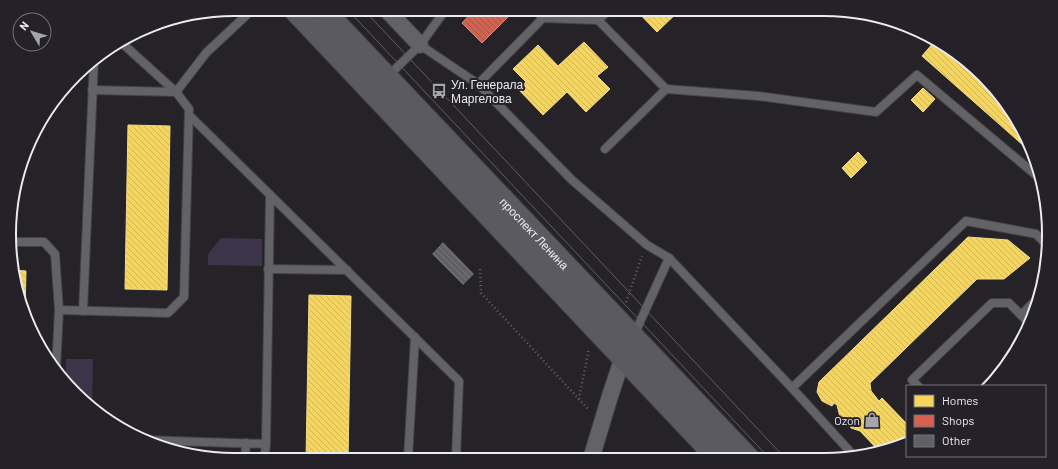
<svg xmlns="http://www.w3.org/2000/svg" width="1058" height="469" font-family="Barlow,sans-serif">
	<defs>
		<pattern id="homes-back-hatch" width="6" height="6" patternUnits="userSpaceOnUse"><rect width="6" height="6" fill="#f6d55c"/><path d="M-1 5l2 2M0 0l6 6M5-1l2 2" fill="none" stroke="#d3b858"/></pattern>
		<pattern id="shops-back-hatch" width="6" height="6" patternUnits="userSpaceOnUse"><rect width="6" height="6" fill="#d6604d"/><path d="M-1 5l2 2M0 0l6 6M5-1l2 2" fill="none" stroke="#a4574b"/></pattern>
		<pattern id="building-back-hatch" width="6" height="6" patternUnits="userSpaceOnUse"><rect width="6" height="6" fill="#616063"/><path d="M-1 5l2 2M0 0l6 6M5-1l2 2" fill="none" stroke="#78777a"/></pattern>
	</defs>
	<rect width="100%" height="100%" fill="#252327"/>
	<!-- park -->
	<g fill="#3c3549">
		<path d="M221 238 262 239V266L208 265V254Z"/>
		<path d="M66 359H93L92 408 86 404 66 380Z"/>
	</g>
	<!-- homes -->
	<g fill="url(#homes-back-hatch)" stroke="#f3dc88">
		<path d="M635 9H681L657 32Z"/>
		<path d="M584 42 608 67 597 76 610 89 586 112 567 92 543 115 518 89 526 82 513 69 538 45 558 66Z"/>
		<path d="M934 42 983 75 1032 148 1033 154 922 56Z"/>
		<path d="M923 88 935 99 923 112 911 100Z"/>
		<path d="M128 125 170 126 167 290 125 289Z"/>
		<path d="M858 152 867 162 851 178 842 168Z"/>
		<path d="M968 237 1008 240 1030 258 1004 279H977L870 383 871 391 879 401 882 398 907 424V444L879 451 860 431 851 428 840 417 837 405 834 403 832 406 822 401 817 392 819 382Z"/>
		<path d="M13 270 26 271 25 309 13 278Z"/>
		<path d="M309 295 351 296 348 460 306 459Z"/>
	</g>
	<!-- shops -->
	<path fill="url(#shops-back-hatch)" stroke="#dd8a7e" d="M475 9H500L508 17 482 43 462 23Z"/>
	<!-- building -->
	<path fill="url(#building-back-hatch)" d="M443 242 474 274 463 285 432 254Z"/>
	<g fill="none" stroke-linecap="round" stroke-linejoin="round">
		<defs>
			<g id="lane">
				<path d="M535 9 543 18"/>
				<path d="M598 20 610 9"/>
				<path d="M420 45 478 84 572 180 647 245 669 258 792 388 855 457"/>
				<path d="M387 77 420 45 446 9"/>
				<path d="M478 84 543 18 598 20 666 89 605 149"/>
				<path d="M666 89 758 96 876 112 917 75 1037 176"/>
				<path d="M92 90 176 92 123 44"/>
				<path d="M189 115 459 381 456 459"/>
				<path d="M13 242H44L55 254 59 310 56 368"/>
				<path d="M268 269 347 270"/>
				<path d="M59 310 168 313 184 297 189 109 176 92 206 53 253 9"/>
				<path d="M83 311 94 60"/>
				<path d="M1021 315 1036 300"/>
				<path d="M634 335 669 258"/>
				<path d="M918 386 912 380 992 303H1009L1030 324"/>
				<path d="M792 388 966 221 1036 234 1047 245"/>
				<path d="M143 440 266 444 270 195"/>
				<path d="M408 459 415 337"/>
				<path d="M245 460 246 443"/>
				<path d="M264 460 266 444"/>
			</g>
			<g id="street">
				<path d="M386 9 420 45"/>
				<path d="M591 459 610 396 623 357"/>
			</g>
			<g id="primary">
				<path d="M294 9 718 458"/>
				<path id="s1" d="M322 9 748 458"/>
			</g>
		</defs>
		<!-- lane casing -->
		<use href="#lane" stroke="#424145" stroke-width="10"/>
		<!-- street casing -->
		<use href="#street" stroke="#424145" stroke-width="18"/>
		<!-- primary casing -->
		<use href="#primary" stroke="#424145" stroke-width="24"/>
		<!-- path -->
		<g stroke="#616063" stroke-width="2.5" stroke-dasharray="1 3" stroke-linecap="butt">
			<path d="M480 269 481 293 588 409"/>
			<path d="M626 302 642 256"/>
			<path d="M579 399 589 348"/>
		</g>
		<!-- lane -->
		<use href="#lane" stroke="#636265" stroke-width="8"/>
		<!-- street -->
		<use href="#street" stroke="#636265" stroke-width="16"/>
		<!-- primary -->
		<use href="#primary" stroke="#5c5a61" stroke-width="22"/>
		<!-- tram -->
		<g stroke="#605e62" stroke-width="1">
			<path d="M347 9 769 458"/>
			<path d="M363 9 785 458"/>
		</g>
	</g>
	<!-- icons -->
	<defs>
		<symbol id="bus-bare" viewBox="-9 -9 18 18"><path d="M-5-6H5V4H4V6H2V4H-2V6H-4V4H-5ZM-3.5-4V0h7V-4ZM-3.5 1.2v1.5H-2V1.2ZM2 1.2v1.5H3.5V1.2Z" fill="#a6a5a9" stroke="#242228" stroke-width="2.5" paint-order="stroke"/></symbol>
		<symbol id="shop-bare" viewBox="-9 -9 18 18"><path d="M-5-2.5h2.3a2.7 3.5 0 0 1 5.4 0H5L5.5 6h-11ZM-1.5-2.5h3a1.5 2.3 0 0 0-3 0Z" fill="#a6a5a9" stroke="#242228" stroke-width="2.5" paint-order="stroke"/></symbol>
	</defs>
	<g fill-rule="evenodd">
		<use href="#bus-bare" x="428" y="80" width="22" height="22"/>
		<use href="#shop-bare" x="861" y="409" width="22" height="22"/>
	</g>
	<g text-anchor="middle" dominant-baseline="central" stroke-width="4" stroke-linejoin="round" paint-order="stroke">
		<!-- poi labels -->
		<g font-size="12" fill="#ecebef" stroke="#242228" text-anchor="start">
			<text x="451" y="84">Ул. Генерала<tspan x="451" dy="14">Маргелова</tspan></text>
			<text x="860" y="420" text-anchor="end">Ozon</text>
		</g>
		<!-- street labels -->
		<g font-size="12" fill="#ecebef" stroke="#242228">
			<text stroke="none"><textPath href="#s1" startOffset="309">проспект Ленина</textPath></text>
		</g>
	</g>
	<!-- crop -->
	<path d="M0 0H1058V469H0ZM234 16H824A218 218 0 0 1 1042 234V235A218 218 0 0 1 824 453H234A218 218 0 0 1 16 235V234A218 218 0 0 1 234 16Z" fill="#242228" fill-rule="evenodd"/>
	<path fill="none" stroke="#ecebef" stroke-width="2" d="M234 16H824A218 218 0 0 1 1042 234V235A218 218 0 0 1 824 453H234A218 218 0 0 1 16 235V234A218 218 0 0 1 234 16Z"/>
	<!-- legend -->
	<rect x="906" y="385" width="140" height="72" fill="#242228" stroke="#747278"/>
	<rect x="914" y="395" width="20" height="12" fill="#f6d55c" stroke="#747278"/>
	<text x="942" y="405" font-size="12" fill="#ecebef">Homes</text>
	<rect x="914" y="415" width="20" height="12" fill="#d6604d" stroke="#747278"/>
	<text x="942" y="425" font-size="12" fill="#ecebef">Shops</text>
	<rect x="914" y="435" width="20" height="12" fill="#616063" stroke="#747278"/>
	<text x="942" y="445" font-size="12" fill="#ecebef">Other</text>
	<!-- north arrow -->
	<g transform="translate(32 32) rotate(308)"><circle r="19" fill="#242228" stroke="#747278"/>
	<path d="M0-3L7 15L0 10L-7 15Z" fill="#a6a5a9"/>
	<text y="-6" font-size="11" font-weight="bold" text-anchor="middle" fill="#ecebef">N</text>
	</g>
</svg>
